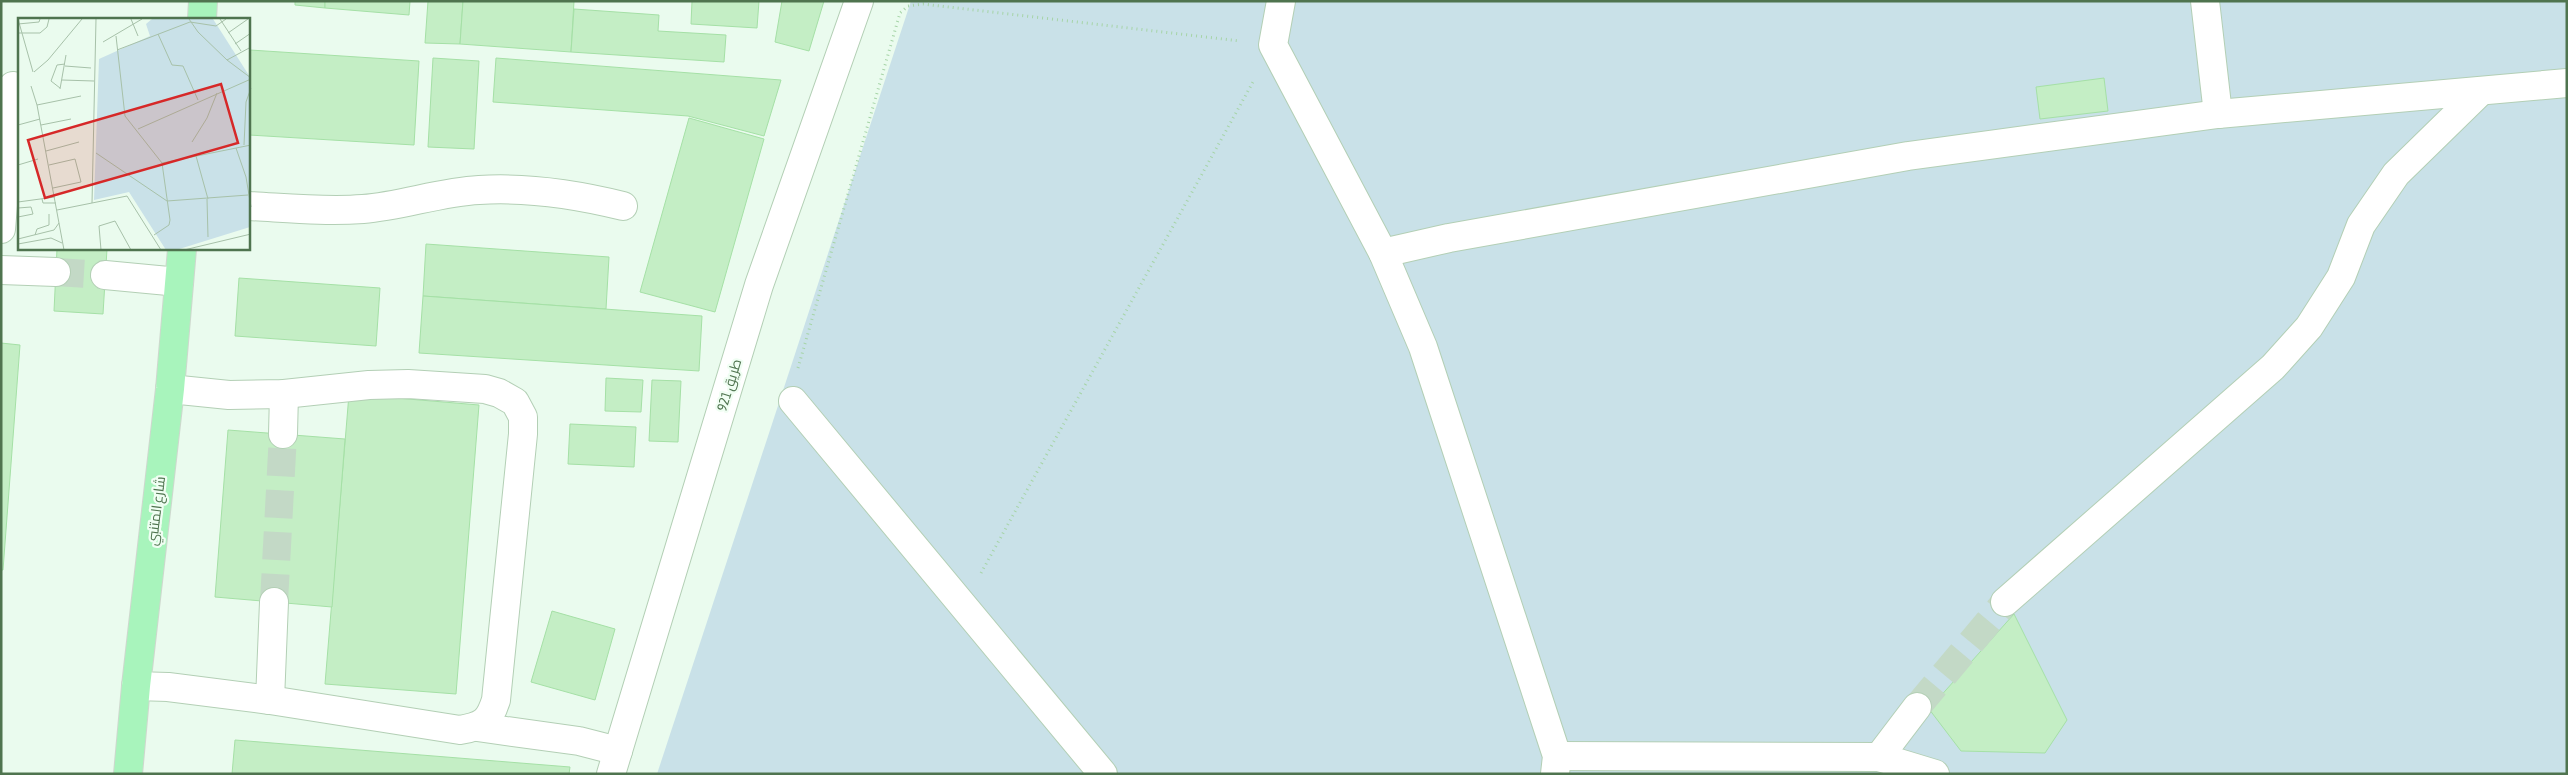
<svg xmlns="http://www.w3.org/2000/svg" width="2568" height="775" font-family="'Asap Condensed',Cairo,sans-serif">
	<rect width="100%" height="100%" fill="#eafbee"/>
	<!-- green -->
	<path fill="#c9e1e8" d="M911 1H2567V774H657Z"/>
	<!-- building -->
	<g fill="#c4eec5" stroke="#a5e0a6">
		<path d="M295 1H325V8L295 5Z"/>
		<path d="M325 1H410L409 15 325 8Z"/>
		<path d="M428 1H463L460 44 425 43Z"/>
		<path d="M463 1H574L571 52 460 44Z"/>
		<path d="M692 1H759L757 28 691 24Z"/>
		<path d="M782 1H824L809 51 775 42Z"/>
		<path d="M574 9 659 15 658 31 726 35 724 62 571 52Z"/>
		<path d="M250 50 419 61 414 145 249 135Z"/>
		<path d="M433 58 479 61 474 149 428 147Z"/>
		<path d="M496 58 781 80 764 136 688 116 493 102Z"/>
		<path d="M2104 78 2108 111 2040 119 2036 87Z"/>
		<path d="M689 118 764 139 715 312 640 292Z"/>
		<path d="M426 244 609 257 606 309 423 296Z"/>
		<path d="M57 249H107L103 314 54 311Z"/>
		<path d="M239 278 380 288 376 346 235 336Z"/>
		<path d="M423 296 702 316 699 371 419 353Z"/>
		<path d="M1 343 20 345 3 570H1Z"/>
		<path d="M606 378 643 380 641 412 605 411Z"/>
		<path d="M652 380 681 381 678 442 649 441Z"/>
		<path d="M349 394 479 405 456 694 325 684Z"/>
		<path d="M570 424 636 427 634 467 568 464Z"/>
		<path d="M228 430 345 439 332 607 215 597Z"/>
		<path d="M552 611 615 629 595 700 531 682Z"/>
		<path d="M2014 614 2067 720 2045 753 1961 751 1929 709Z"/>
		<path d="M235 740 570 767 569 774H232Z"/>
	</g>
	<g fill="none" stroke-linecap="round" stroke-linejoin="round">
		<!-- minor-tunnel -->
		<g stroke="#c3d9c6" stroke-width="28" stroke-dasharray="28 14" stroke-linecap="butt">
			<path d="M56 272 105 275"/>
			<path d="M274 602 283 434"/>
			<path d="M1917 707 2005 602"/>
		</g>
		<defs>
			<g id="minor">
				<path d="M1281 1 1273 45 1383 253 1423 347 1557 756 1555 774"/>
				<path d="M2205 1 2218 114"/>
				<path d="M249 206C287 208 325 212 363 209 402 206 440 192 479 190 529 187 575 194 623 206"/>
				<path d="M1 229 13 86"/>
				<path d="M1383 253 1449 238 1908 156 2218 114 2567 83"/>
				<path d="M1 270 56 272"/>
				<path d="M105 275 179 282"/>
				<path d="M793 401 1103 774"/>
				<path d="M283 434 284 394"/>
				<path d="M2005 602 2273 367 2309 327 2341 277 2361 225 2396 174 2480 92"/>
				<path d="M136 686 168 687 270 700 460 730C483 726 489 722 496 700L523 434V417L515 402 499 393 485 389 408 384 369 385 284 394 229 395 170 389"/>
				<path d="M270 700 274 602"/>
				<path d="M477 727 579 741 618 751"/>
				<path d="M1557 756 1879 757 1935 774"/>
				<path d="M1879 757 1917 707"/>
				<path d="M611 774 759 285 859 1"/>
			</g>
			<g id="major">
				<path d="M202 19 203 1"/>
				<path d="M128 774 136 686 170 389 182 249"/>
			</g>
		</defs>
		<!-- minor casing -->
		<use href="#minor" stroke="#b3cfb5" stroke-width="30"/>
		<!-- major casing -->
		<use href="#major" stroke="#ced8ce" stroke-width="30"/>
		<!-- path -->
		<g stroke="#a6d4a7" stroke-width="3" stroke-dasharray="1 4" stroke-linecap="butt">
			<path d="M798 368 900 13 908 6 923 4 1240 41"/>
			<path d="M981 573 1253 82"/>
		</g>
		<!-- minor -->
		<use href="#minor" stroke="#fff" stroke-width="28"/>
		<!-- major -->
		<use href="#major" stroke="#a8f4bc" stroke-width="28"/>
	</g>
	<g text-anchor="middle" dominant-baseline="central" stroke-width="4.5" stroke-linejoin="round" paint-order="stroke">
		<!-- street labels -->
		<g font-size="14" fill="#4f744f" stroke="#f0fef3">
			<text transform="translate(729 385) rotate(-73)">طريق 921</text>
			<text transform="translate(156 511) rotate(-83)">شارع المتنبي</text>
		</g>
	</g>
	<!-- overview -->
	<g transform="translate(18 18)">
		<rect width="232" height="232" fill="#eafbee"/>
		<path d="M134 1H195L232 59V209L158 232H148L111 174 76 182 81 41 132 18 128 6Z" fill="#c9e1e8"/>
		<path fill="none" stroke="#a7c1a9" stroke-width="1" d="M0 1 15 54M113 1 120 18M171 1 180 14 209 42 233 29M202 1 223 33M0 6 21 4 22 1M1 15H22L29 9 31 1M210 15 230 1M140 16 154 47 165 48 180 82M98 18 107 98 144 145 152 202 151 207 136 217M85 24 124 1M217 26 233 15M99 32 172 4 198 8 208 1M209 42 233 60M47 48 73 50M16 54 30 42 64 1M44 62 76 63M13 68 19 87 46 232M42 70 33 63 39 47 47 46M42 71 48 37M19 87 63 78M0 107 22 101M23 107 53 101M120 111 233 61M174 124 189 100 199 75M226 127 228 84 233 70M218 130 228 159 233 189M28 133 61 124M78 135 149 183 230 177M178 138 190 181M144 145 233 127M0 147 20 141M31 147 57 141 63 164 35 170M24 181 25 185H38M189 181 190 219M0 184 37 179M74 185 78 1M0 190 13 189 15 196 0 199M39 192 109 178 143 232M17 217 19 211 31 207V196M0 221 36 212 41 205M0 226 33 220 44 225M83 232 81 208 97 203 113 232M166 232 233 216"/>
		<path fill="#d62828" fill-opacity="0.15" stroke="#d62828" stroke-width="2.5" d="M203 66 220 125 27 180 10 122Z"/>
		<rect width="232" height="232" fill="none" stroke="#4f744f" stroke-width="2.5"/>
	</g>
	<!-- border -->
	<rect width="2568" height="775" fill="none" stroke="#4f744f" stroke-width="5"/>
</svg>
